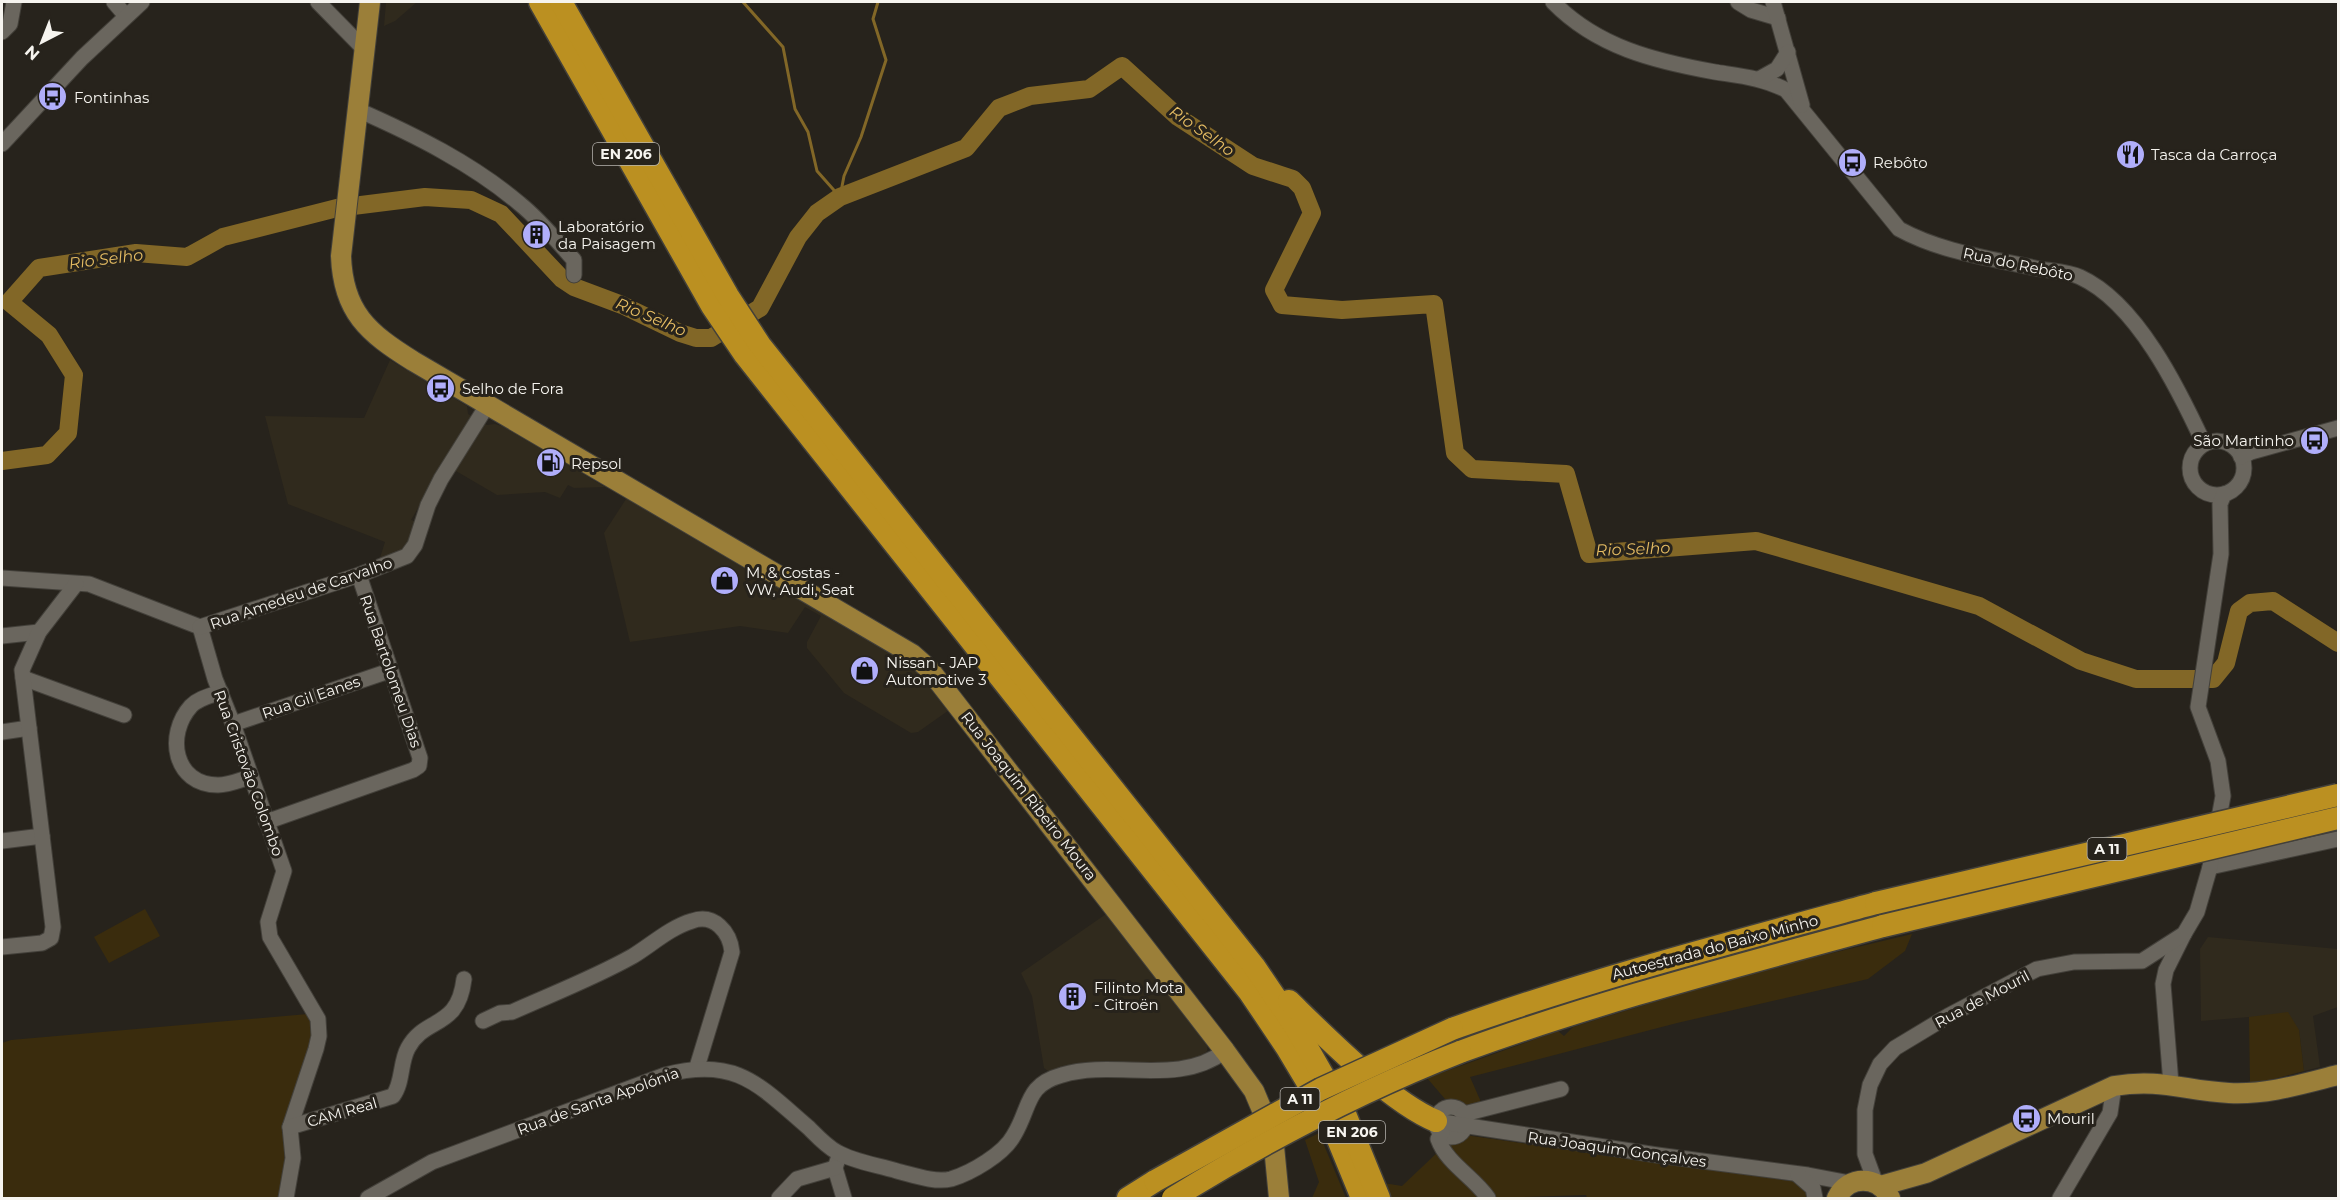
<svg xmlns="http://www.w3.org/2000/svg" width="2340" height="1200" font-family="Montserrat,sans-serif">
	<rect width="100%" height="100%" fill="#27231c"/>
	<!-- built -->
	<g fill="#302a1d">
		<path d="M386 2H417L395 21 384 26Z"/>
		<path d="M390 360 467 406 468 414 487 425 495 424 508 428 605 487 574 488 568 485 560 498 545 492 497 495 444 464 411 520 417 522 408 545 402 553 379 561 385 542 288 504 265 416 364 418Z"/>
		<path d="M628 496 902 658 926 678 952 708 918 732 911 733 844 693 807 648V642L821 616 805 607 788 633 740 626 630 642 604 533Z"/>
		<path d="M1109 912 1208 1041 1207 1051 1199 1059 1180 1065 1051 1073 1044 1068 1032 996 1021 973Z"/>
		<path d="M2208 937 2338 949V1007L2313 1016 2320 1067 2304 1071 2299 1030 2249 1017 2201 1021 2200 949Z"/>
	</g>
	<!-- green -->
	<g fill="#3a2c0d">
		<path d="M145 909 160 936 109 963 94 937Z"/>
		<path d="M1912 934 1905 951 1868 979 1677 1023 1470 1077 1481 1102 1463 1107 1454 1100 1445 1099 1427 1078 1558 1031 1564 1036 1573 1027 1745 974Z"/>
		<path d="M2288 1012 2299 1030 2304 1071 2259 1083H2250L2249 1017Z"/>
		<path d="M308 1014 315 1030 284 1128 285 1179 280 1198H2V1043L11 1040Z"/>
		<path d="M1319 1133 1346 1198H1312L1319 1182 1305 1140Z"/>
		<path d="M1465 1135 1797 1182 1806 1186 1808 1198H1587L1586 1195 1491 1198 1443 1142Z"/>
		<path d="M1439 1151 1485 1198H1390L1383 1183 1402 1186Z"/>
	</g>
	<g fill="none" stroke-linecap="round" stroke-linejoin="round">
		<!-- stream -->
		<g stroke="#826727" stroke-width="3">
			<path d="M743 2 783 47 795 109 808 132 817 171 840 197"/>
			<path d="M840 197 844 176 861 137 886 60 873 19 878 2"/>
		</g>
		<!-- river -->
		<path stroke="#826727" stroke-width="18" d="M2 461 47 455 68 433 74 375 49 335 9 302 39 268 136 253 187 257 223 237 337 208 425 197 471 200 501 214 562 279 574 287 622 305 680 333 696 338H711L760 308 798 237 817 213 840 197 966 148 999 108 1030 96 1089 89 1122 66 1178 117 1253 166 1293 179 1302 188 1312 213 1274 290 1282 305 1342 310 1434 304 1455 453 1472 469 1566 474 1589 554 1756 541 1979 606 2081 661 2136 679H2213L2226 663 2239 611 2250 603 2273 601 2338 643"/>
		<defs>
			<g id="minor">
				<path d="M114 2 126 16"/>
				<path d="M318 2 366 51"/>
				<path d="M1553 2C1597 47 1654 61 1715 72 1740 76 1763 78 1786 90L1899 229C1941 252 1989 258 2035 268 2049 271 2067 271 2080 277 2137 303 2179 390 2204 444"/>
				<path d="M1738 2 1751 10 1778 18"/>
				<path d="M1773 2 1802 105"/>
				<path d="M2 32 10 24 14 2"/>
				<path d="M1759 79 1777 69 1788 52"/>
				<path d="M358 110C415 135 473 164 520 204 540 220 557 241 574 260V275"/>
				<path d="M2 144 82 58 142 2"/>
				<circle cx="2217" cy="468" r="27"/>
				<path d="M2241 457 2251 452 2338 428"/>
				<path d="M2 578 89 584 200 627"/>
				<path d="M200 627 215 679 233 724 284 871 268 922 270 937 318 1019 319 1036 316 1049 290 1127 293 1158 286 1198"/>
				<path d="M200 627 359 575 407 556 415 545 428 505 441 479 488 404"/>
				<path d="M2 636 39 632"/>
				<path d="M23 678 124 715"/>
				<path d="M221 692C210 696 199 698 191 706 165 735 174 785 218 785 229 785 240 780 250 777"/>
				<path d="M233 724 389 671"/>
				<path d="M2 732 29 728"/>
				<path d="M266 822 413 770 419 766 420 758 359 575"/>
				<path d="M2 841 42 836"/>
				<path d="M2210 867 2338 839"/>
				<path d="M2 947 42 943 51 938 53 927 22 670 39 632 76 584"/>
				<path d="M483 1021 500 1013 512 1012C552 994 594 978 633 956 651 945 671 927 692 921 714 913 730 932 732 952L697 1067"/>
				<path d="M2171 1084 2163 984 2166 970 2184 934"/>
				<circle cx="1451" cy="1122" r="15"/>
				<path d="M1464 1114 1561 1089"/>
				<path d="M1436 1121 1657 1155 1808 1175 1850 1183"/>
				<path d="M290 1127 393 1096C403 1083 400 1062 408 1048 425 1016 458 1030 464 979"/>
				<path d="M1442 1133 1438 1139C1447 1164 1474 1177 1488 1198"/>
				<path d="M838 1159 835 1168 844 1198"/>
				<path d="M1798 1175 1813 1188 1815 1198"/>
				<path d="M1876 1184 1865 1154V1110L1870 1085 1880 1064 1895 1048 1948 1016 2037 969 2074 962 2142 961 2184 934 2197 912 2210 867 2223 796 2218 761 2198 707 2221 554 2220 504 2224 494"/>
				<path d="M368 1198 432 1162 665 1075C736 1056 759 1085 809 1128 817 1136 826 1146 837 1152 854 1162 878 1165 897 1171 913 1175 935 1183 951 1179 971 1173 1004 1154 1014 1135 1031 1107 1025 1085 1062 1075 1115 1059 1178 1087 1225 1051"/>
				<path d="M779 1198 797 1179 835 1168"/>
				<path d="M2060 1198 2110 1113 2114 1086"/>
			</g>
			<g id="major">
				<path d="M370 2 341 256C343 312 368 333 413 361L912 654 929 669 1225 1051 1254 1091 1273 1136 1279 1198"/>
				<path d="M1880 1186 1926 1173 2114 1086C2161 1078 2185 1091 2229 1093 2267 1095 2302 1084 2338 1075"/>
				<path d="M1837 1198C1848 1175 1878 1175 1890 1198"/>
			</g>
			<g id="highway">
				<path d="M540 2 712 306 745 355 1250 993 1287 1048 1330 1120 1362 1198"/>
				<path d="M561 2 728 296 760 345 1254 966 1296 1028 1345 1114 1379 1198"/>
				<path d="M1289 1001C1326 1037 1390 1102 1436 1121"/>
				<path d="M1452 1029C1591 979 1733 942 1876 903"/>
				<path d="M1460 1052C1599 1001 1741 965 1883 926"/>
				<path d="M1128 1198 1155 1181"/>
			</g>
		</defs>
		<!-- minor casing -->
		<use href="#minor" stroke="#43403a" stroke-width="17"/>
		<!-- major casing -->
		<use href="#major" stroke="#43403a" stroke-width="22"/>
		<!-- highway casing -->
		<use href="#highway" stroke="#43403a" stroke-width="25"/>
		<!-- minor -->
		<use href="#minor" stroke="#6a665e" stroke-width="15"/>
		<!-- major -->
		<use href="#major" stroke="#9b7f39" stroke-width="20"/>
		<!-- highway -->
		<use href="#highway" stroke="#bb9021" stroke-width="22"/>
		<defs>
			<g id="highway-bridge">
				<path d="M1876 903 2338 795"/>
				<path d="M1883 926 2338 818"/>
				<path d="M1155 1181 1321 1089 1452 1029"/>
				<path d="M1173 1198C1264 1142 1360 1091 1460 1052"/>
			</g>
		</defs>
		<!-- highway-bridge casing -->
		<use href="#highway-bridge" stroke="#43403a" stroke-width="25" stroke-linecap="butt"/>
		<!-- highway-bridge -->
		<use href="#highway-bridge" stroke="#bb9021" stroke-width="22"/>
	</g>
	<!-- icons -->
	<defs>
		<symbol id="bus-disc" viewBox="-11 -11 22 22"><circle r="9.5" fill="#b0aefa" stroke="#27231c"/><path d="M-5-6H5V4H4V6H2V4H-2V6H-4V4H-5ZM-3.5-4V0h7V-4ZM-3.5 1.2v1.5H-2V1.2ZM2 1.2v1.5H3.5V1.2Z" fill="#111"/></symbol>
		<symbol id="restaurant-disc" viewBox="-11 -11 22 22"><circle r="9.5" fill="#b0aefa" stroke="#27231c"/><path d="M-5-6h1v4h1v-4h1v4h1v-4h1v5L-1.5 .5V6h-2V.5L-5-1ZM5-6V6H3V1.5H1.5Q1.5-4 5-6Z" fill="#111"/></symbol>
		<symbol id="building-disc" viewBox="-11 -11 22 22"><circle r="9.5" fill="#b0aefa" stroke="#27231c"/><path d="M-4-6H4V6H1V3H-1V6H-4ZM-2.5-4.3h1.7v1.8h-1.7ZM.8-4.3h1.7v1.8H.8ZM-2.5-1h1.7V.8h-1.7ZM.8-1h1.7V.8H.8Z" fill="#111"/></symbol>
		<symbol id="fuel-disc" viewBox="-11 -11 22 22"><circle r="9.5" fill="#b0aefa" stroke="#27231c"/><path d="M-5.5-6h7V0h2V4h1.3V-2.5L3-4.5l.8-.8L6-3V5H2.5V1h-1V6h-7ZM-4.2-4.7v3.2H.2V-4.7Z" fill="#111"/></symbol>
		<symbol id="shop-disc" viewBox="-11 -11 22 22"><circle r="9.5" fill="#b0aefa" stroke="#27231c"/><path d="M-5-2.5h2.3a2.7 3.5 0 0 1 5.4 0H5L5.5 6h-11ZM-1.5-2.5h3a1.5 2.3 0 0 0-3 0Z" fill="#111"/></symbol>
	</defs>
	<g fill-rule="evenodd">
		<use href="#bus-disc" x="36" y="80" width="33" height="33"/>
		<use href="#restaurant-disc" x="2114" y="138" width="33" height="33"/>
		<use href="#bus-disc" x="1836" y="146" width="33" height="33"/>
		<use href="#building-disc" x="520" y="218" width="33" height="33"/>
		<use href="#bus-disc" x="424" y="372" width="33" height="33"/>
		<use href="#bus-disc" x="2298" y="424" width="33" height="33"/>
		<use href="#fuel-disc" x="534" y="446" width="33" height="33"/>
		<use href="#shop-disc" x="708" y="564" width="33" height="33"/>
		<use href="#shop-disc" x="848" y="654" width="33" height="33"/>
		<use href="#building-disc" x="1056" y="980" width="33" height="33"/>
		<use href="#bus-disc" x="2010" y="1102" width="33" height="33"/>
	</g>
	<g text-anchor="middle" dominant-baseline="central" stroke-width="6" stroke-linejoin="round" paint-order="stroke">
		<!-- shield labels -->
		<g fill="#27231c" stroke="#b8b5b0" stroke-width="1.5">
			<rect x="593" y="143" width="66" height="22" rx="4.5"/>
			<rect x="2087.5" y="838" width="39" height="22" rx="4.5"/>
			<rect x="1280.5" y="1088" width="39" height="22" rx="4.5"/>
			<rect x="1319" y="1121" width="66" height="22" rx="4.5"/>
		</g>
		<g font-size="14" font-weight="bold" fill="#f6f4ef">
			<text x="626" y="154">EN 206</text>
			<text x="2107" y="849">A 11</text>
			<text x="1300" y="1099">A 11</text>
			<text x="1352" y="1132">EN 206</text>
		</g>
		<!-- poi labels -->
		<g font-size="15" fill="#f6f4ef" stroke="#27231c" text-anchor="start">
			<text x="74" y="97">Fontinhas</text>
			<text x="2151" y="154">Tasca da Carroça</text>
			<text x="1873" y="162">Rebôto</text>
			<text x="558" y="226">Laboratório<tspan x="558" dy="17">da Paisagem</tspan></text>
			<text x="462" y="388">Selho de Fora</text>
			<text x="2294" y="440" text-anchor="end">São Martinho</text>
			<text x="571" y="463">Repsol</text>
			<text x="746" y="572">M. &amp; Costas -<tspan x="746" dy="17">VW, Audi, Seat</tspan></text>
			<text x="886" y="662">Nissan - JAP<tspan x="886" dy="17">Automotive 3</tspan></text>
			<text x="1094" y="987">Filinto Mota<tspan x="1094" dy="17">- Citroën</tspan></text>
			<text x="2047" y="1118">Mouril</text>
		</g>
		<!-- street labels -->
		<g font-size="15" fill="#f6f4ef" stroke="#27231c">
			<text transform="translate(2018 264) rotate(12)">Rua do Rebôto</text>
			<text transform="translate(301 593) rotate(-19)">Rua Amedeu de Carvalho</text>
			<text transform="translate(391 671) rotate(71)">Rua Bartolomeu Dias</text>
			<text transform="translate(311 697) rotate(-19)">Rua Gil Eanes</text>
			<text transform="translate(249 773) rotate(70)">Rua Cristovão Colombo</text>
			<text transform="translate(1029 796) rotate(52)">Rua Joaquim Ribeiro Moura</text>
			<text transform="translate(1715 947) rotate(-15)">Autoestrada do Baixo Minho</text>
			<text transform="translate(1982 999) rotate(-28)">Rua de Mouril</text>
			<text transform="translate(598 1101) rotate(-20)">Rua de Santa Apolónia</text>
			<text transform="translate(342 1112) rotate(-16)">CAM Real</text>
			<text transform="translate(1617 1149) rotate(8)">Rua Joaquim Gonçalves</text>
		</g>
		<!-- water labels -->
		<g font-size="16" font-style="italic" fill="#e6bd63" stroke="#27231c">
			<text transform="translate(1202 131) rotate(35)">Rio Selho</text>
			<text transform="translate(106 259) rotate(-7)">Rio Selho</text>
			<text transform="translate(651 317) rotate(23)">Rio Selho</text>
			<text transform="translate(1633 549) rotate(-2)">Rio Selho</text>
		</g>
	</g>
	<!-- border -->
	<rect width="2340" height="1200" fill="none" stroke="#f6f4ef" stroke-width="6"/>
	<!-- north arrow -->
	<g transform="translate(42 42) rotate(222)" stroke="#27231c" stroke-width="4.5" paint-order="stroke">
	<path d="M0-4.5L10 22L0 15L-10 22Z" fill="#f6f4ef"/>
	<text y="-9" font-size="16" font-weight="bold" text-anchor="middle" fill="#f6f4ef">N</text>
	</g>
</svg>
